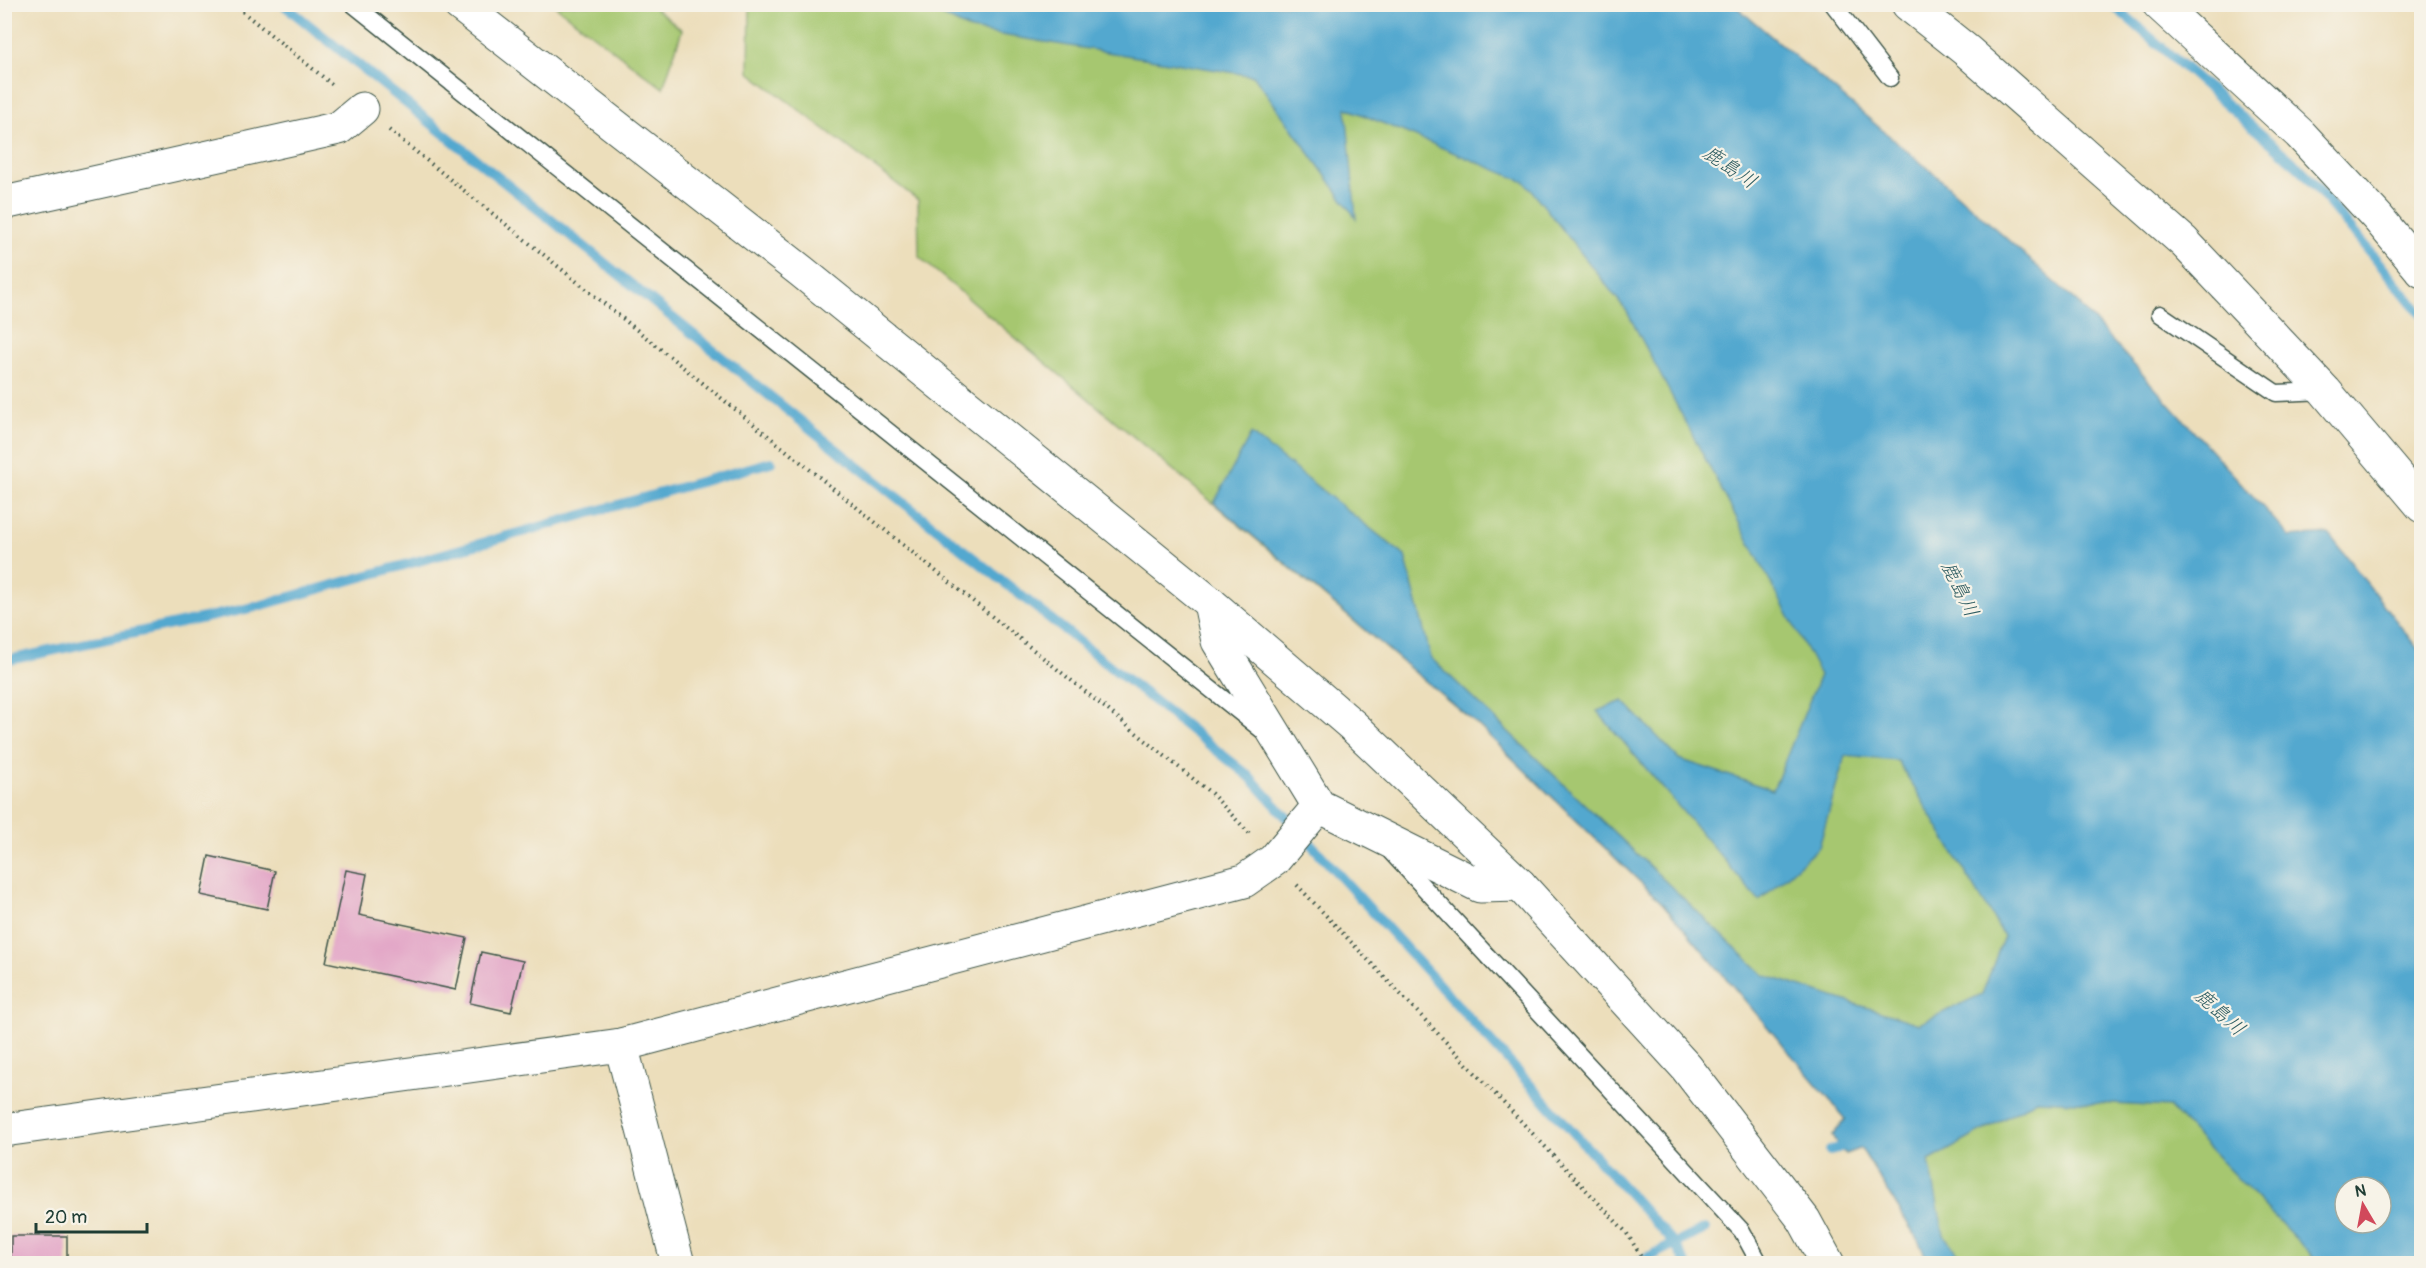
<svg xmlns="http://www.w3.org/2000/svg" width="2426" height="1268" font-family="Pangolin,'Klee One',sans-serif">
	<rect width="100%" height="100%" fill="#f7f3e8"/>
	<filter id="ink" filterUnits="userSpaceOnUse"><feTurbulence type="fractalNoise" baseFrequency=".0167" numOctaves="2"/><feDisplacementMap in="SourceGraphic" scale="12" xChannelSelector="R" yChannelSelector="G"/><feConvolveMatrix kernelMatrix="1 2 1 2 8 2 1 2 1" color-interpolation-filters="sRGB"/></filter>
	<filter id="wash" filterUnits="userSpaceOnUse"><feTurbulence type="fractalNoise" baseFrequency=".008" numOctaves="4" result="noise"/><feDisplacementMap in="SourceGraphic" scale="24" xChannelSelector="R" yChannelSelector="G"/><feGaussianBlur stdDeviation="1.35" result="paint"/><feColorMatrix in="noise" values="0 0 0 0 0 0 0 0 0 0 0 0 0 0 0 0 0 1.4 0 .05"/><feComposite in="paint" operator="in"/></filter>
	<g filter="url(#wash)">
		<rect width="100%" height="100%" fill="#ecdebb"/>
		<!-- green -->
		<g fill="#a6c76f" stroke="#628252" stroke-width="1.5">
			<path d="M750 4 1388 5 1535 70 2200 1077 2345 1223 2421 1263H1929L1918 1240 1861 1148 1845 1154 1832 1136 1846 1119 1663 904 1479 726 919 257 918 200 749 72Z"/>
			<path d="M554 5H651L682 30 663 88Z"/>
		</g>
		<!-- water -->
		<path fill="#52a8cf" stroke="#387282" stroke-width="1.5" fill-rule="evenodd" d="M1733 4 1938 177 2077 302 2290 537 2329 534 2421 653V1263H2319L2169 1107 2037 1100 1929 1161 1944 1235 1964 1263H1929L1918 1240 1861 1148 1845 1154 1832 1136 1846 1119 1663 904 1479 726 1214 503 1251 434 1405 556 1431 658 1764 975 1919 1024 1982 994 2004 936 1898 761 1845 756 1819 847 1759 901 1597 711 1623 701 1679 759 1773 790 1820 675 1626 310 1525 182 1346 108 1356 218 1254 76 971 30 920 5ZM2345 1187H2381V1223H2345Z"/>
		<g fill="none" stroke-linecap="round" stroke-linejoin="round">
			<!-- stream -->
			<g stroke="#52a8cf" stroke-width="10">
				<path d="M283 4 822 438 1249 776 1675 1244 1686 1264"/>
				<path d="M2112 4 2302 170 2422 315"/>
				<path d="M4 661 255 607 771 462"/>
				<path d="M1830 1151 1852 1142"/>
				<path d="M1634 1264 1705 1229"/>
			</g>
		</g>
		<g id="blocks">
			<!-- building -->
			<g fill="#e3a7c7">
				<path d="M209 856 275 871 267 909 201 895Z"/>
				<path d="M346 870 367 874 359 915 467 938 456 990 326 962Z"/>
				<path d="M481 952 523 961 511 1012 470 1003Z"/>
				<rect x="11" y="1236" width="56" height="28"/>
			</g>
		</g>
	</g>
	<g filter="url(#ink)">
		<use href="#blocks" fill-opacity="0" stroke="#3e5548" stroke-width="1.5"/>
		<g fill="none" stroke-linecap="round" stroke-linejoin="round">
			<defs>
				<g id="lane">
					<path d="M353 4 1262 730"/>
					<path d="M1833 4 1890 78"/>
					<path d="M2160 314 2276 393 2325 391"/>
					<path d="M1391 852 1742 1231 1760 1264"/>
				</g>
				<g id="street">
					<path d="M459 4 801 271 1210 603 1352 725 1520 885 1686 1067 1804 1220 1828 1264"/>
					<path d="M1908 4 1967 51 2184 242 2325 391 2422 506"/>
					<path d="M2159 4 2300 134 2378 218 2422 271"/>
					<path d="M4 203 339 128 362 109"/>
					<path d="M1210 603 1218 641 1319 806 1480 886 1520 885"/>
					<path d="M621 1045 678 1264"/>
					<path d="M4 1130 621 1045 1244 881 1274 860 1319 806"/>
				</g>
			</defs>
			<!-- lane casing -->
			<use href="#lane" stroke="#3e5548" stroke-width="19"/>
			<!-- street casing -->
			<use href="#street" stroke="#3e5548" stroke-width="35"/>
			<!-- path -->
			<g stroke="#3e5548" stroke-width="4" stroke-dasharray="1.5 4.5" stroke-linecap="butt">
				<path d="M233 4 334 86"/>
				<path d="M389 130 1212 794 1249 833"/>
				<path d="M1297 885 1626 1232 1646 1264"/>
			</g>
			<!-- lane -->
			<use href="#lane" stroke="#fff" stroke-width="16"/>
			<!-- street -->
			<use href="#street" stroke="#fff" stroke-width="33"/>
		</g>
	</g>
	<g text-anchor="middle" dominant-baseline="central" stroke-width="4.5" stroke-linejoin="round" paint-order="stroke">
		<!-- water labels -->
		<g font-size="20" font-style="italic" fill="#2e5d62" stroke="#f7f3e8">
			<text transform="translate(1730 167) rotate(34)">鹿島川</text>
			<text transform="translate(1960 589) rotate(64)">鹿島川</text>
			<text transform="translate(2220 1012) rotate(42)">鹿島川</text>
		</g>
	</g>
	<!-- margin -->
	<rect width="2426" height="1268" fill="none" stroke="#f7f3e8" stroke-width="24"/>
	<!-- north arrow -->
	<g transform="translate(2363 1205) rotate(350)"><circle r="28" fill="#f7f3e8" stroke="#a1aaa0" stroke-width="1.5"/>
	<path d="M0-4.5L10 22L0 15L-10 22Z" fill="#d1495b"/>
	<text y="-9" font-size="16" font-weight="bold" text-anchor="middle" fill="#1f3d34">N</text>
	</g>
	<!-- scale -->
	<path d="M36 1223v9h111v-9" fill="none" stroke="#1f3d34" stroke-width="3"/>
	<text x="45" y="1223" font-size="18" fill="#1f3d34" stroke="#f7f3e8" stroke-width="4.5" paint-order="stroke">20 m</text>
</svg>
